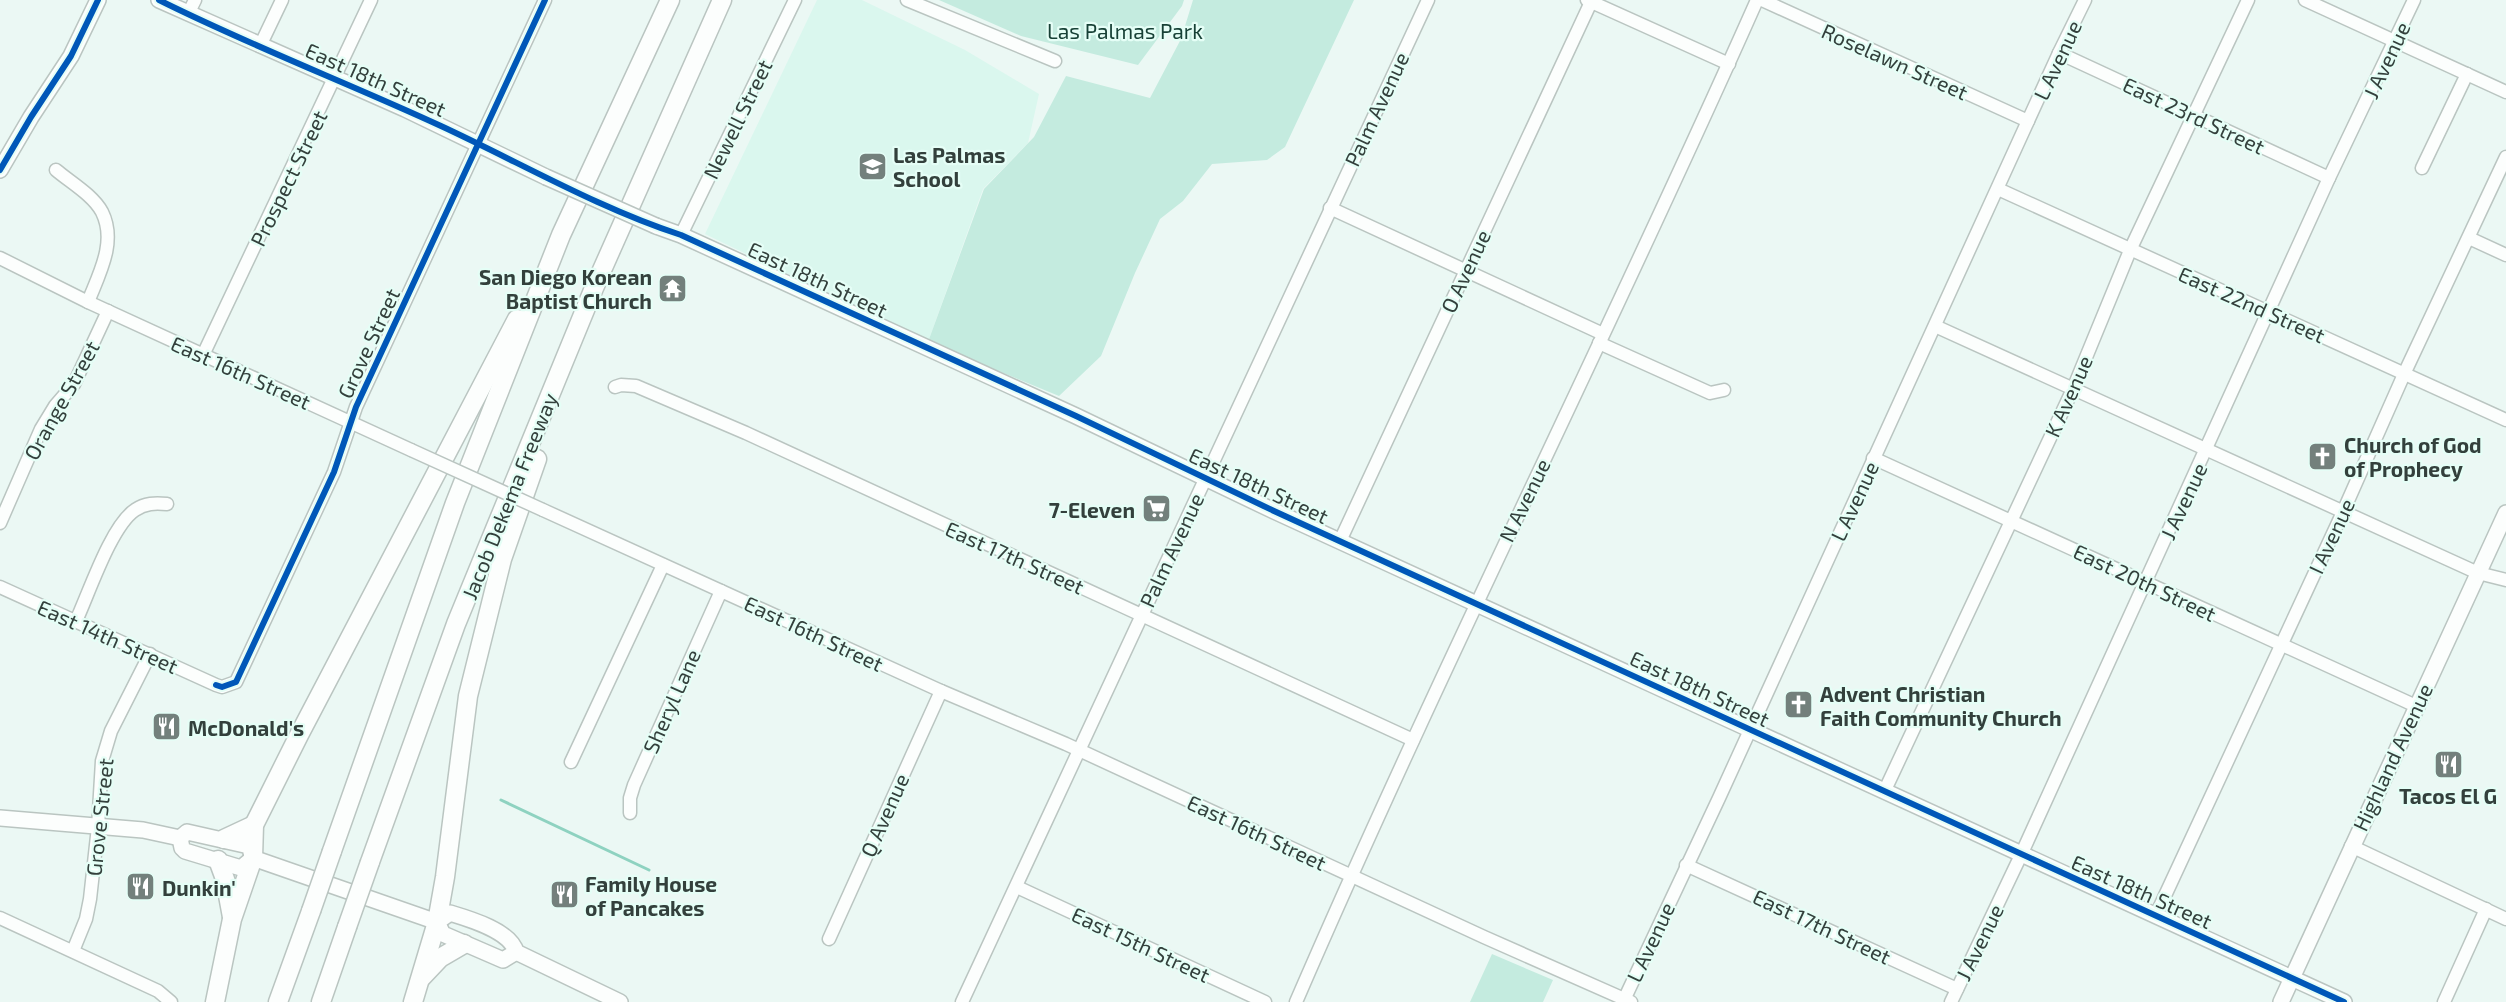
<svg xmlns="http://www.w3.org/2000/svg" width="2506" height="1002" font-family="'Exo 2',sans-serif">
	<rect width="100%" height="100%" fill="#ebf8f4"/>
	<!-- built -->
	<path fill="#daf7ee" d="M817 0H862L965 50 1039 94 1028 143 983 189 928 342 705 234Z"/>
	<!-- green -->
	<g fill="#c4ebdf">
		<path d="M939 0H1184L1182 6 1138 65 1021 36Z"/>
		<path d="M1193 0H1354L1285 147 1267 160 1212 164 1183 201 1160 219 1135 273 1101 356 1059 396 928 342 984 189 1034 137 1066 76 1150 98 1181 39Z"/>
		<path d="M1492 954 1553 980 1543 1002H1470Z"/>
	</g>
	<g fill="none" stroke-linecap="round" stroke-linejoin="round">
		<!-- stream -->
		<path stroke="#8ed2c0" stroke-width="3" d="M501 800 649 870"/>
		<defs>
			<g id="minor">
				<path d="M907 0 1055 61"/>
				<path d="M1587 0 1729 64"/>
				<path d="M1762 0 2028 121"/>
				<path d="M2305 0 2506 92"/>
				<path d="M188 14 195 0"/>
				<path d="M260 46 282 0"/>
				<path d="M2059 53 2329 178"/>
				<path d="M2422 168 2467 74"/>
				<path d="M56 170C70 182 93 195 102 212 117 242 99 274 88 302"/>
				<path d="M1998 189 2506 420"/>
				<path d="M1330 208 1603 334"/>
				<path d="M681 235 795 0"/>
				<path d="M2469 238 2506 255"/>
				<path d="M0 258 88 302 411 450"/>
				<path d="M1935 326 2478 573 2506 580"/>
				<path d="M1599 343 1710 393 1724 390"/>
				<path d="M203 355 371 0"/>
				<path d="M615 387 621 385 636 386 746 433 1413 740"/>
				<path d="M1873 458 2416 706"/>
				<path d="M543 510 941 691 1066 744 1484 937 1631 1002"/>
				<path d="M0 523 41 429 55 406 74 384 108 311"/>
				<path d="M1340 541 1591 2"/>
				<path d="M0 587 216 685 222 687 236 682 334 472 356 407 545 0"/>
				<path d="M76 621C89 593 111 526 135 510 145 503 155 503 167 504"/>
				<path d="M571 762 663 565"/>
				<path d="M1885 790 2073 389 2131 248 2248 0"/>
				<path d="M630 813V798L634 785 721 591"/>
				<path d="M2351 846 2506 919"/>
				<path d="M1686 865 1957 989"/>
				<path d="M1017 887 1265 1002"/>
				<path d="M2156 915 2343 512 2405 372 2506 157"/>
				<path d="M0 918 158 991 171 1002"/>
				<path d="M829 939 941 691"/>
				<path d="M73 951 86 919 90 899 98 827 102 761 111 731 150 654"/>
				<path d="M962 1002 1428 0"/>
				<path d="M1296 1002C1442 664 1608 336 1757 0"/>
				<path d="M1623 1002 1719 798 2059 53 2085 0"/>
				<path d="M1951 1002 2021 855 2329 178 2414 0"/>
				<path d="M2444 1002 2486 909"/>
			</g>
			<g id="major">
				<path d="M159 0 405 109 546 177"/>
				<path d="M0 170 31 117 71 56 98 0"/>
				<path d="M656 226 681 235 1076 416 1274 511 2344 1002"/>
				<path d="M0 818 143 830 180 838"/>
				<path d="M180 838 182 848 185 851 241 868 253 858"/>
				<path d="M180 838 187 832 249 846 253 858"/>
				<path d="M253 858 437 922"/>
				<path d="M437 922 450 913C470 919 511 931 516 952"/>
				<path d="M437 922 443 934 503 960 516 952"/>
				<path d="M516 952 620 1002"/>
				<path d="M2281 1002 2506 513"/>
			</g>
			<g id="highway">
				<path d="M224 839 254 825"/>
				<path d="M332 851 455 503 561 235 670 0"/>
				<path d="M218 860 225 879 232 917"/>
				<path d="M370 862 456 624 594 288 722 0"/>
				<path d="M422 977 440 958 464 944"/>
				<path d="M215 1002 232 919 253 858 254 825 299 735 517 319"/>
				<path d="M278 1002 311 911"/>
				<path d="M321 1002 347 927"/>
				<path d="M413 1002 437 922 445 877 468 696 502 559 537 459"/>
			</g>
		</defs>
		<!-- minor casing -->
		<use href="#minor" stroke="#bac5c1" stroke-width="15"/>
		<!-- major casing -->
		<use href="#major" stroke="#bac5c1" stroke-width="18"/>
		<!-- highway casing -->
		<use href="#highway" stroke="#bac5c1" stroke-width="21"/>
		<!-- minor -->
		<use href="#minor" stroke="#fcfefd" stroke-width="12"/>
		<!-- major -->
		<use href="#major" stroke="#fcfefd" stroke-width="15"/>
		<!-- highway -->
		<use href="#highway" stroke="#fcfefd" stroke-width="18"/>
		<defs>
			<path id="minor-bridge" d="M411 450 543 510"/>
			<path id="major-bridge" d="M546 177 656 226"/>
			<g id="highway-bridge">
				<path d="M311 911 332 851"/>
				<path d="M347 927 370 862"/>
			</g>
		</defs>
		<!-- minor-bridge casing -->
		<use href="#minor-bridge" stroke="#bac5c1" stroke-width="15" stroke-linecap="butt"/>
		<!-- major-bridge casing -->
		<use href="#major-bridge" stroke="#bac5c1" stroke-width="18" stroke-linecap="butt"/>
		<!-- highway-bridge casing -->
		<use href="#highway-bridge" stroke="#bac5c1" stroke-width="21" stroke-linecap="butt"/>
		<!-- minor-bridge -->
		<use href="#minor-bridge" stroke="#fcfefd" stroke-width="12"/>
		<!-- major-bridge -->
		<use href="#major-bridge" stroke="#fcfefd" stroke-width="15"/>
		<!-- highway-bridge -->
		<use href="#highway-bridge" stroke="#fcfefd" stroke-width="18"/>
		<defs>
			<g id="cycleway">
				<path d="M159 0C251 46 348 83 441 126 521 163 598 208 681 235L1076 416 1274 511 2344 1002"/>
				<path d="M0 170 31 117 71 56 98 0"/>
				<path d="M216 685 222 687 236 682 334 472 356 407 545 0"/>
			</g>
		</defs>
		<!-- cycleway casing -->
		<use href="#cycleway" stroke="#e5fef6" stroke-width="10"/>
		<!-- cycleway -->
		<use href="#cycleway" stroke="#0057b8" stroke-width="6"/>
	</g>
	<!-- icons -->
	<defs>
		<symbol id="school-square" viewBox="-11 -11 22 22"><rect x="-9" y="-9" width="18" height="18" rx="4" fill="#73807c" stroke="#e5fef6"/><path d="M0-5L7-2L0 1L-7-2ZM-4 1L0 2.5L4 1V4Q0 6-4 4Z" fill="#fff"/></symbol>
		<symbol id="temple-square" viewBox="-11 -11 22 22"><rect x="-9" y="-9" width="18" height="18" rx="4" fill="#73807c" stroke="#e5fef6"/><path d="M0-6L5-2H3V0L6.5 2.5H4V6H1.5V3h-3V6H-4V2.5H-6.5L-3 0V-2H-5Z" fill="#fff"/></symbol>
		<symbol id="church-square" viewBox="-11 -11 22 22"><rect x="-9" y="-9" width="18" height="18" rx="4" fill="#73807c" stroke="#e5fef6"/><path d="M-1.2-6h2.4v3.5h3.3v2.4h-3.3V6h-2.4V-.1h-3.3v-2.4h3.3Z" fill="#fff"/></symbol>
		<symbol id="supermarket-square" viewBox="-11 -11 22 22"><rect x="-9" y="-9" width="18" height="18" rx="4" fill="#73807c" stroke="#e5fef6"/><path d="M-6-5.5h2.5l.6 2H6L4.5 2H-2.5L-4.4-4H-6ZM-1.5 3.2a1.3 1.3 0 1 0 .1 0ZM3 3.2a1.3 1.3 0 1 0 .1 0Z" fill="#fff"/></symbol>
		<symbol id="restaurant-square" viewBox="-11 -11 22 22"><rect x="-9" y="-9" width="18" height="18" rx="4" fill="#73807c" stroke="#e5fef6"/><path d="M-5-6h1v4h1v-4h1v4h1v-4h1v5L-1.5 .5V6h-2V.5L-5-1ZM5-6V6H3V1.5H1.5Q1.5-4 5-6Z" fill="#fff"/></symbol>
	</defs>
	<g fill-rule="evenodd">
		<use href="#school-square" x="856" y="150" width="33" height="33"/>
		<use href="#temple-square" x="656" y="272" width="33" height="33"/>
		<use href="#church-square" x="2306" y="440" width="33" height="33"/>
		<use href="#supermarket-square" x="1140" y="492" width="33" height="33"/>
		<use href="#church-square" x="1782" y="688" width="33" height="33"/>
		<use href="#restaurant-square" x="150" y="710" width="33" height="33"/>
		<use href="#restaurant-square" x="2432" y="748" width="33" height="33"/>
		<use href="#restaurant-square" x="124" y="870" width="33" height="33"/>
		<use href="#restaurant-square" x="548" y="878" width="33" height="33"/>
	</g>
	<g text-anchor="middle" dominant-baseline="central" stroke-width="4.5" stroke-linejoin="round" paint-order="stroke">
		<!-- park labels -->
		<g font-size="21" fill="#174136" stroke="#e5fef6">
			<text x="1125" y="30">Las Palmas Park</text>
		</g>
		<!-- street labels -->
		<g font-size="21" fill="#33403c" stroke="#e5fef6">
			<text transform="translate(2057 60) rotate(-65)">L Avenue</text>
			<text transform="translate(2386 60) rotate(-65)">J Avenue</text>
			<text transform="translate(1895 61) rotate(24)">Roselawn Street</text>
			<text transform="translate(376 79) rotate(24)">East 18th Street</text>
			<text transform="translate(1376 109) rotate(-65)">Palm Avenue</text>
			<text transform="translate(2194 115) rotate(25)">East 23rd Street</text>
			<text transform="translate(737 119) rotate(-64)">Newell Street</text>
			<text transform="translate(288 178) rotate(-64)">Prospect Street</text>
			<text transform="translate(1465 271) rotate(-65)">O Avenue</text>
			<text transform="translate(818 279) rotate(25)">East 18th Street</text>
			<text transform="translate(2252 304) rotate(24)">East 22nd Street</text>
			<text transform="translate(368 343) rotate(-65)">Grove Street</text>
			<text transform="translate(241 372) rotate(24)">East 16th Street</text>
			<text transform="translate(2068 396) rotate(-66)">K Avenue</text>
			<text transform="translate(61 400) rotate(-61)">Orange Street</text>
			<text transform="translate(1259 485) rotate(25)">East 18th Street</text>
			<text transform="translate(509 496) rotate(-68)">Jacob Dekema Freeway</text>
			<text transform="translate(1524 500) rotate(-64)">N Avenue</text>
			<text transform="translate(1854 501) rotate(-65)">L Avenue</text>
			<text transform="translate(2183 501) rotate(-65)">J Avenue</text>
			<text transform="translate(2331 536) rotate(-65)">I Avenue</text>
			<text transform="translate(1171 550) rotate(-65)">Palm Avenue</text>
			<text transform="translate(1015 557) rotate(24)">East 17th Street</text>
			<text transform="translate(2145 582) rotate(25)">East 20th Street</text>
			<text transform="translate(814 633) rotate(25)">East 16th Street</text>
			<text transform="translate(108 636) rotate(24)">East 14th Street</text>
			<text transform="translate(1700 688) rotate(25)">East 18th Street</text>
			<text transform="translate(671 701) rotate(-66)">Sheryl Lane</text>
			<text transform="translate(2392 757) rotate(-65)">Highland Avenue</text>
			<text transform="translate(884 815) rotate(-66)">Q Avenue</text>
			<text transform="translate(99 817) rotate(-84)">Grove Street</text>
			<text transform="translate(1257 832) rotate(25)">East 16th Street</text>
			<text transform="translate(2142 891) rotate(24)">East 18th Street</text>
			<text transform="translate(1822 926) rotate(25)">East 17th Street</text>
			<text transform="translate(1650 942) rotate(-65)">L Avenue</text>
			<text transform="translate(1979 942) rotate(-64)">J Avenue</text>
			<text transform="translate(1141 944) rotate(25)">East 15th Street</text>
		</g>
		<!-- poi labels -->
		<g font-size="21" font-weight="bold" fill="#33403c" stroke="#e5fef6" text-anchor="start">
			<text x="893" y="154">Las Palmas<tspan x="893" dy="24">School</tspan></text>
			<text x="652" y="276" text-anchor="end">San Diego Korean<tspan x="652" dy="24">Baptist Church</tspan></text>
			<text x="2344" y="444">Church of God<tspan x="2344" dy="24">of Prophecy</tspan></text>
			<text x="1135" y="509" text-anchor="end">7-Eleven</text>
			<text x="1820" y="693">Advent Christian<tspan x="1820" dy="24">Faith Community Church</tspan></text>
			<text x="188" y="727">McDonald's</text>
			<text x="2448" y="795" text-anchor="middle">Tacos El G</text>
			<text x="585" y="883">Family House<tspan x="585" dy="24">of Pancakes</tspan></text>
			<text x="162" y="887">Dunkin'</text>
		</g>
	</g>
</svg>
